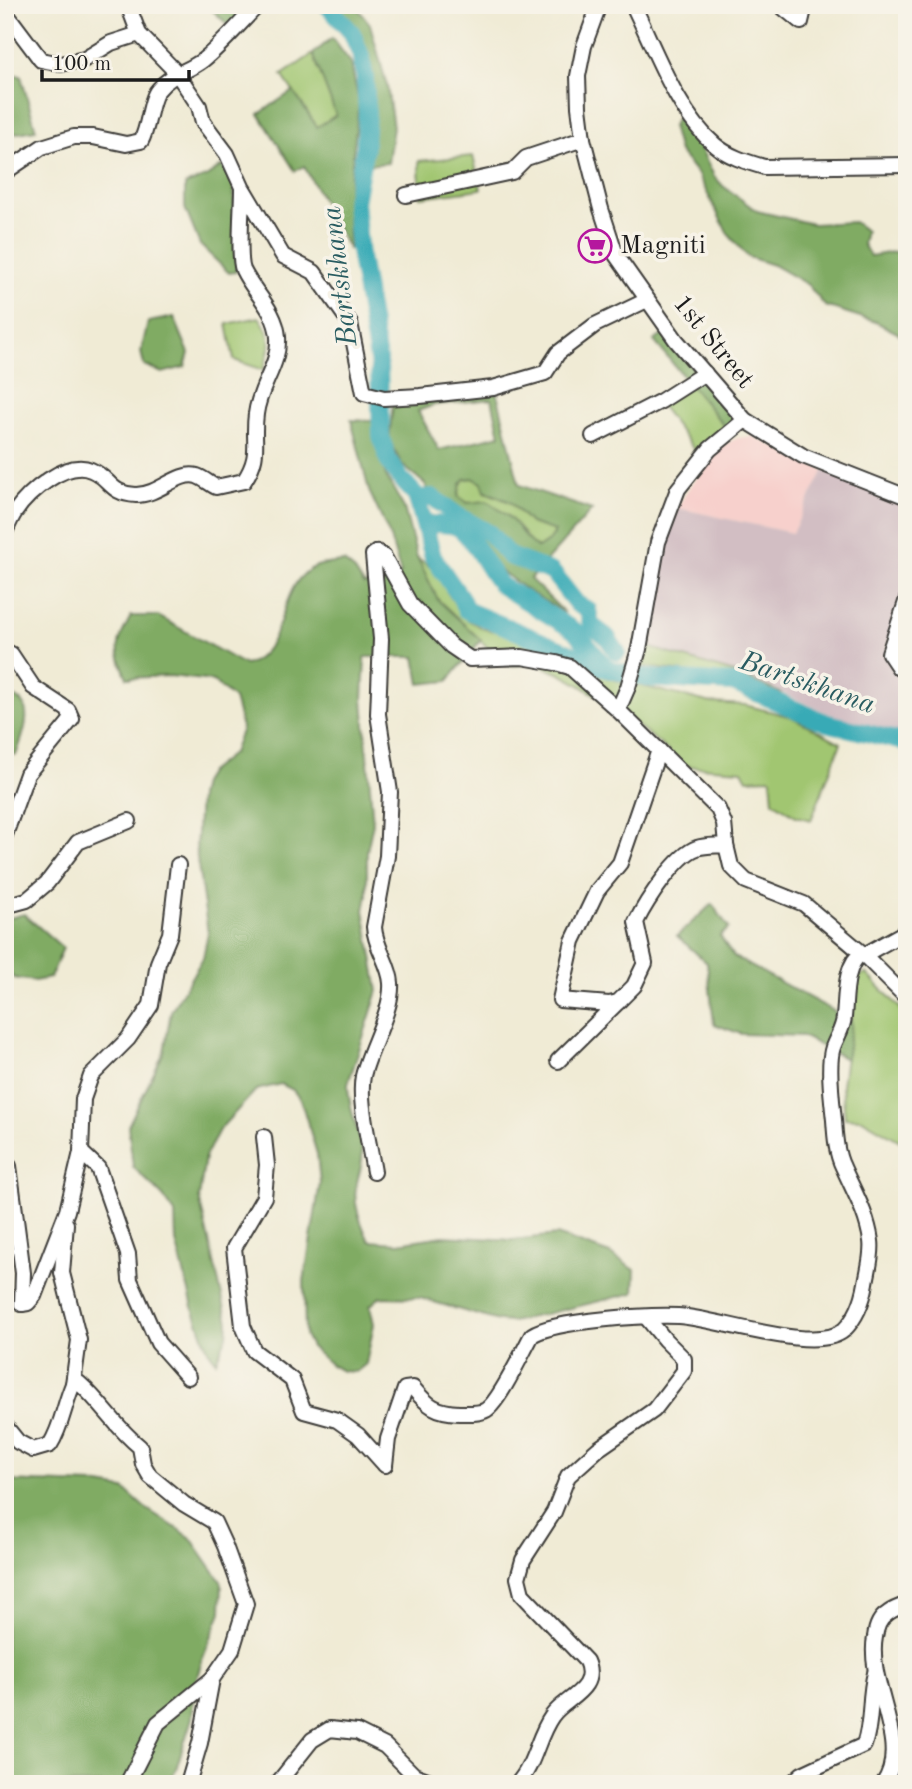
<svg xmlns="http://www.w3.org/2000/svg" width="912" height="1789" font-family="'Old Standard TT',serif">
	<rect width="100%" height="100%" fill="#f7f3e8"/>
	<filter id="ink" filterUnits="userSpaceOnUse"><feTurbulence type="fractalNoise" baseFrequency=".0143" numOctaves="2"/><feDisplacementMap in="SourceGraphic" scale="14" xChannelSelector="R" yChannelSelector="G"/><feConvolveMatrix kernelMatrix="1 2 1 2 8 2 1 2 1" color-interpolation-filters="sRGB"/></filter>
	<filter id="wash" filterUnits="userSpaceOnUse"><feTurbulence type="fractalNoise" baseFrequency=".00686" numOctaves="4" result="noise"/><feDisplacementMap in="SourceGraphic" scale="28" xChannelSelector="R" yChannelSelector="G"/><feGaussianBlur stdDeviation="1.57" result="paint"/><feColorMatrix in="noise" values="0 0 0 0 0 0 0 0 0 0 0 0 0 0 0 0 0 1.4 0 .05"/><feComposite in="paint" operator="in"/></filter>
	<g filter="url(#wash)">
		<rect width="100%" height="100%" fill="#f0ebd5"/>
		<!-- built -->
		<path fill="#f7d0cc" d="M752 436 824 470 792 533 677 508 691 485 722 445 738 438Z"/>
		<!-- industrial -->
		<path fill="#d2bec3" d="M824 470 907 502V583L886 649 907 662V736L829 714 741 675 645 646 666 543 677 508 792 533Z"/>
		<!-- green -->
		<g fill="#a1c671" stroke="#5e7146" stroke-width="2">
			<path d="M313 54 337 115 318 128 282 75Z"/>
			<path d="M473 156 481 189 420 197 419 161Z"/>
			<path d="M259 317C274 337 271 347 263 370L234 360 227 324Z"/>
			<path d="M691 385 726 428 699 456 660 405Z"/>
			<path d="M473 478 483 483 485 492 510 502 530 523 556 531 551 540 538 549C525 541 527 535 519 529 500 515 476 511 458 496L461 484 465 479Z"/>
			<path d="M417 557 439 574 447 592 465 618 484 629 513 634 548 648 581 668 608 678 712 703 745 705 792 717 841 743 811 820 796 816 773 801 771 778 747 779 742 770 684 766C656 738 572 671 535 665 526 664 516 666 507 666L438 600Z"/>
			<path d="M907 613V662L894 654Z"/>
			<path d="M645 646 741 675 782 694 731 678 639 666Z"/>
			<path d="M866 973 907 1015V1050L903 1051 907 1061V1145L862 1119 845 1118 842 1085 857 978Z"/>
		</g>
		<!-- forest -->
		<g fill="#80ab63" stroke="#4e6440" stroke-width="2" fill-rule="evenodd">
			<path d="M207 5H267L235 32Z"/>
			<path d="M334 5H355L370 24 387 86 393 127 388 163 366 165C371 123 379 73 359 34 353 22 343 14 334 5Z"/>
			<path d="M332 38 351 63 359 103 348 198 349 250 304 166 295 171 259 114 293 91 317 127 336 115 313 54Z"/>
			<path d="M5 72 21 76 36 130 5 135Z"/>
			<path d="M679 115 689 124 714 176 723 186 757 211 813 224 854 222 866 231 863 244 870 256 907 250V338L876 322 825 306 808 285 773 265 748 257 728 234 697 173 679 152 672 126Z"/>
			<path d="M222 166 234 183 236 272 229 273 200 245 185 208V185L206 177Z"/>
			<path d="M174 317 189 353 185 367 162 373 144 365 141 352 148 322Z"/>
			<path d="M664 334 736 419 726 428 654 341Z"/>
			<path d="M497 393 519 485 592 510 530 579 565 613 528 591 501 571 485 553 469 528 436 507 425 484 402 465 389 440 393 403ZM492 399 500 435 439 450 418 411 434 405ZM473 478 482 483 485 491 510 502 530 523 555 531 551 539 538 548C525 541 521 529 511 519 504 512 495 507 487 501L467 503 458 496 461 484 465 479Z"/>
			<path d="M351 420 373 421 386 476 404 508 417 557 438 600 481 640 448 681 420 684 415 657H365L363 699 373 823 367 851V896L364 910 378 991 348 1084C348 1107 358 1128 362 1150 364 1164 358 1174 356 1188 353 1204 362 1228 370 1241L398 1243 443 1236 513 1240 557 1235 610 1254 635 1270 634 1293 512 1322 498 1321 420 1298 380 1297 370 1306 374 1324 366 1364 356 1372 342 1371 331 1365 311 1347 305 1335 304 1281 320 1183 317 1154 301 1101 293 1090 281 1084 256 1090 219 1130 205 1157 199 1198 228 1322 227 1336 216 1361 208 1350 194 1311 176 1242 175 1213 163 1196 133 1167 128 1126 164 1052 171 1011 203 958 208 933 196 851 199 797 202 783 209 772 233 753 242 728 234 699 213 681 170 676 127 678C114 647 116 645 131 616H158L245 665C290 651 275 581 317 566 325 563 336 563 344 562L355 571 364 585 401 574 389 534 369 491Z"/>
			<path d="M5 695C39 698 24 734 16 755H5Z"/>
			<path d="M712 904 729 928 720 936 734 957 834 1011 852 1023 846 1059 802 1036 741 1034 714 1024 707 963 677 936Z"/>
			<path d="M24 914 63 948 50 978 34 981 14 978 5 969V919Z"/>
			<path d="M5 1481 94 1484 124 1489 144 1507 190 1537 222 1583 221 1612 201 1663 194 1689 192 1718 176 1769 168 1784H5Z"/>
		</g>
		<g fill="none" stroke-linecap="round" stroke-linejoin="round">
			<!-- river -->
			<g stroke="#39aab6" stroke-width="18">
				<path d="M327 5 352 33 361 56 365 78 367 113 365 146 355 202 360 257 379 365 381 436 388 460 399 477 416 495 433 557 461 598 466 610 607 669 646 678 733 683 827 723 907 743"/>
				<path d="M417 499 432 497 457 515 489 533 509 556 552 572 577 604 588 610 591 625 607 637 617 652"/>
				<path d="M424 523C434 525 449 523 457 527 473 535 488 572 502 586L575 631 605 666"/>
			</g>
		</g>
	</g>
	<g filter="url(#ink)">
		<g fill="none" stroke-linecap="round" stroke-linejoin="round">
			<defs>
				<g id="minor">
					<path d="M128 5 139 34 176 72 199 106 203 122 227 154 242 187 283 256 314 272 350 323 364 393 384 398 420 396 493 388 545 373 558 353 595 325 647 300"/>
					<path d="M599 5 584 46 578 76 579 107 583 139 601 209 616 255 676 340 745 420 803 456 907 497"/>
					<path d="M633 5C655 49 677 113 715 145 729 157 747 162 764 167L907 165"/>
					<path d="M780 5 801 22 805 5"/>
					<path d="M5 12 41 60 61 64 85 59 111 43 139 34"/>
					<path d="M5 172 42 147 74 137H93L126 144 141 141C149 127 150 99 158 90 171 73 188 72 203 60 223 44 240 23 258 5"/>
					<path d="M406 195 512 172 526 158 583 139"/>
					<path d="M593 436 661 401 705 373"/>
					<path d="M5 532C8 525 11 518 15 512 28 493 66 459 91 470 111 478 109 494 136 495 159 495 178 471 197 476 203 478 210 484 216 487L244 481C262 454 252 443 256 414 259 386 280 365 278 337 276 310 254 293 243 270 238 258 242 206 242 189"/>
					<path d="M907 599 889 653 899 668 907 672"/>
					<path d="M5 651 11 654 33 687 68 710 72 719 27 774 5 835"/>
					<path d="M618 710 628 687 639 649 658 542 678 489 710 449 745 420"/>
					<path d="M659 750 620 863 597 891 573 941 560 1000 609 1004 618 1002 634 986 645 963 636 922C646 902 676 855 697 848 705 845 717 846 726 845"/>
					<path d="M5 906 27 900 47 883 78 842 129 821"/>
					<path d="M862 953 907 998"/>
					<path d="M864 955 907 931"/>
					<path d="M558 1061 618 1002"/>
					<path d="M264 1137 267 1165 264 1197 234 1248 243 1326 254 1351 292 1380 304 1411 337 1420 358 1435 385 1465"/>
					<path d="M81 1152 98 1168 128 1254 130 1280 158 1343 188 1377"/>
					<path d="M5 1162 9 1166 23 1273 22 1304"/>
					<path d="M374 1172C370 1147 358 1100 363 1076 369 1049 393 1010 391 983 390 964 375 947 374 927L387 856 390 792 378 714 381 639 373 555 377 552 384 557 410 604 451 646 470 659 522 657 556 663 570 667 618 710 718 809 724 823 726 845 731 866 746 881 804 904 862 953C844 964 846 999 844 1017 843 1029 837 1036 833 1047 827 1064 832 1101 834 1120 835 1135 836 1153 843 1167 854 1192 867 1213 871 1241 873 1254 868 1270 866 1283 863 1301 857 1317 844 1330 816 1355 714 1317 678 1316 648 1315 555 1320 532 1335 523 1351 500 1401 486 1410 479 1414 468 1413 459 1413 436 1412 428 1406 413 1388L405 1389 388 1439 385 1465"/>
					<path d="M66 1224 62 1273 79 1340 73 1384"/>
					<path d="M22 1304 28 1303 34 1296 67 1211 81 1152 83 1099 91 1076 128 1039 151 1005 158 963 170 934 178 865"/>
					<path d="M5 1426 18 1442 33 1450 50 1445C62 1426 64 1405 73 1384L79 1383C103 1404 115 1427 140 1447L143 1464 150 1476 184 1504 214 1522 225 1546 246 1604 232 1650 212 1679 200 1743 188 1784"/>
					<path d="M127 1784 158 1723 212 1679"/>
					<path d="M277 1784 312 1740 330 1729 357 1732 385 1746 414 1775 438 1784"/>
					<path d="M517 1784C535 1765 537 1737 552 1716 564 1698 599 1690 586 1661L522 1594 518 1578 523 1560 554 1512 568 1476 598 1449 654 1410 684 1371V1359L665 1340 647 1318"/>
					<path d="M791 1784 802 1774 864 1745C873 1719 868 1700 875 1673"/>
					<path d="M883 1784C912 1745 866 1684 875 1637 876 1629 879 1619 887 1614 892 1609 901 1607 907 1604"/>
				</g>
			</defs>
			<!-- minor casing -->
			<use href="#minor" stroke="#3c3b38" stroke-width="18"/>
			<!-- minor -->
			<use href="#minor" stroke="#fff" stroke-width="14"/>
		</g>
	</g>
	<!-- icons -->
	<defs>
		<symbol id="supermarket-ring" viewBox="-11 -11 22 22"><circle r="9.5" fill="#f7f3e8" stroke="#b5179e" stroke-width="1.5"/><path d="M-6-5.5h2.5l.6 2H6L4.5 2H-2.5L-4.4-4H-6ZM-1.5 3.2a1.3 1.3 0 1 0 .1 0ZM3 3.2a1.3 1.3 0 1 0 .1 0Z" fill="#b5179e"/></symbol>
	</defs>
	<g fill-rule="evenodd">
		<use href="#supermarket-ring" x="576" y="227" width="38" height="38"/>
	</g>
	<g text-anchor="middle" dominant-baseline="central" stroke-width="7" stroke-linejoin="round" paint-order="stroke">
		<!-- poi labels -->
		<g font-size="26" fill="#1c1c1c" stroke="#f7f3e8" text-anchor="start">
			<text x="620" y="246">Magniti</text>
		</g>
		<!-- street labels -->
		<g font-size="26" fill="#1c1c1c" stroke="#f7f3e8">
			<text transform="translate(713 342) rotate(51)">1st Street</text>
		</g>
		<!-- water labels -->
		<g font-size="28" font-style="italic" fill="#295c61" stroke="#f7f3e8">
			<text transform="translate(341 276) rotate(-97)">Bartskhana</text>
			<text transform="translate(807 684) rotate(19)">Bartskhana</text>
		</g>
	</g>
	<!-- margin -->
	<rect width="912" height="1789" fill="none" stroke="#f7f3e8" stroke-width="28"/>
	<!-- scale -->
	<path d="M42 70v10h147v-10" fill="none" stroke="#1c1c1c" stroke-width="3.5"/>
	<text x="52" y="70" font-size="21" fill="#1c1c1c" stroke="#f7f3e8" stroke-width="5" paint-order="stroke">100 m</text>
</svg>
